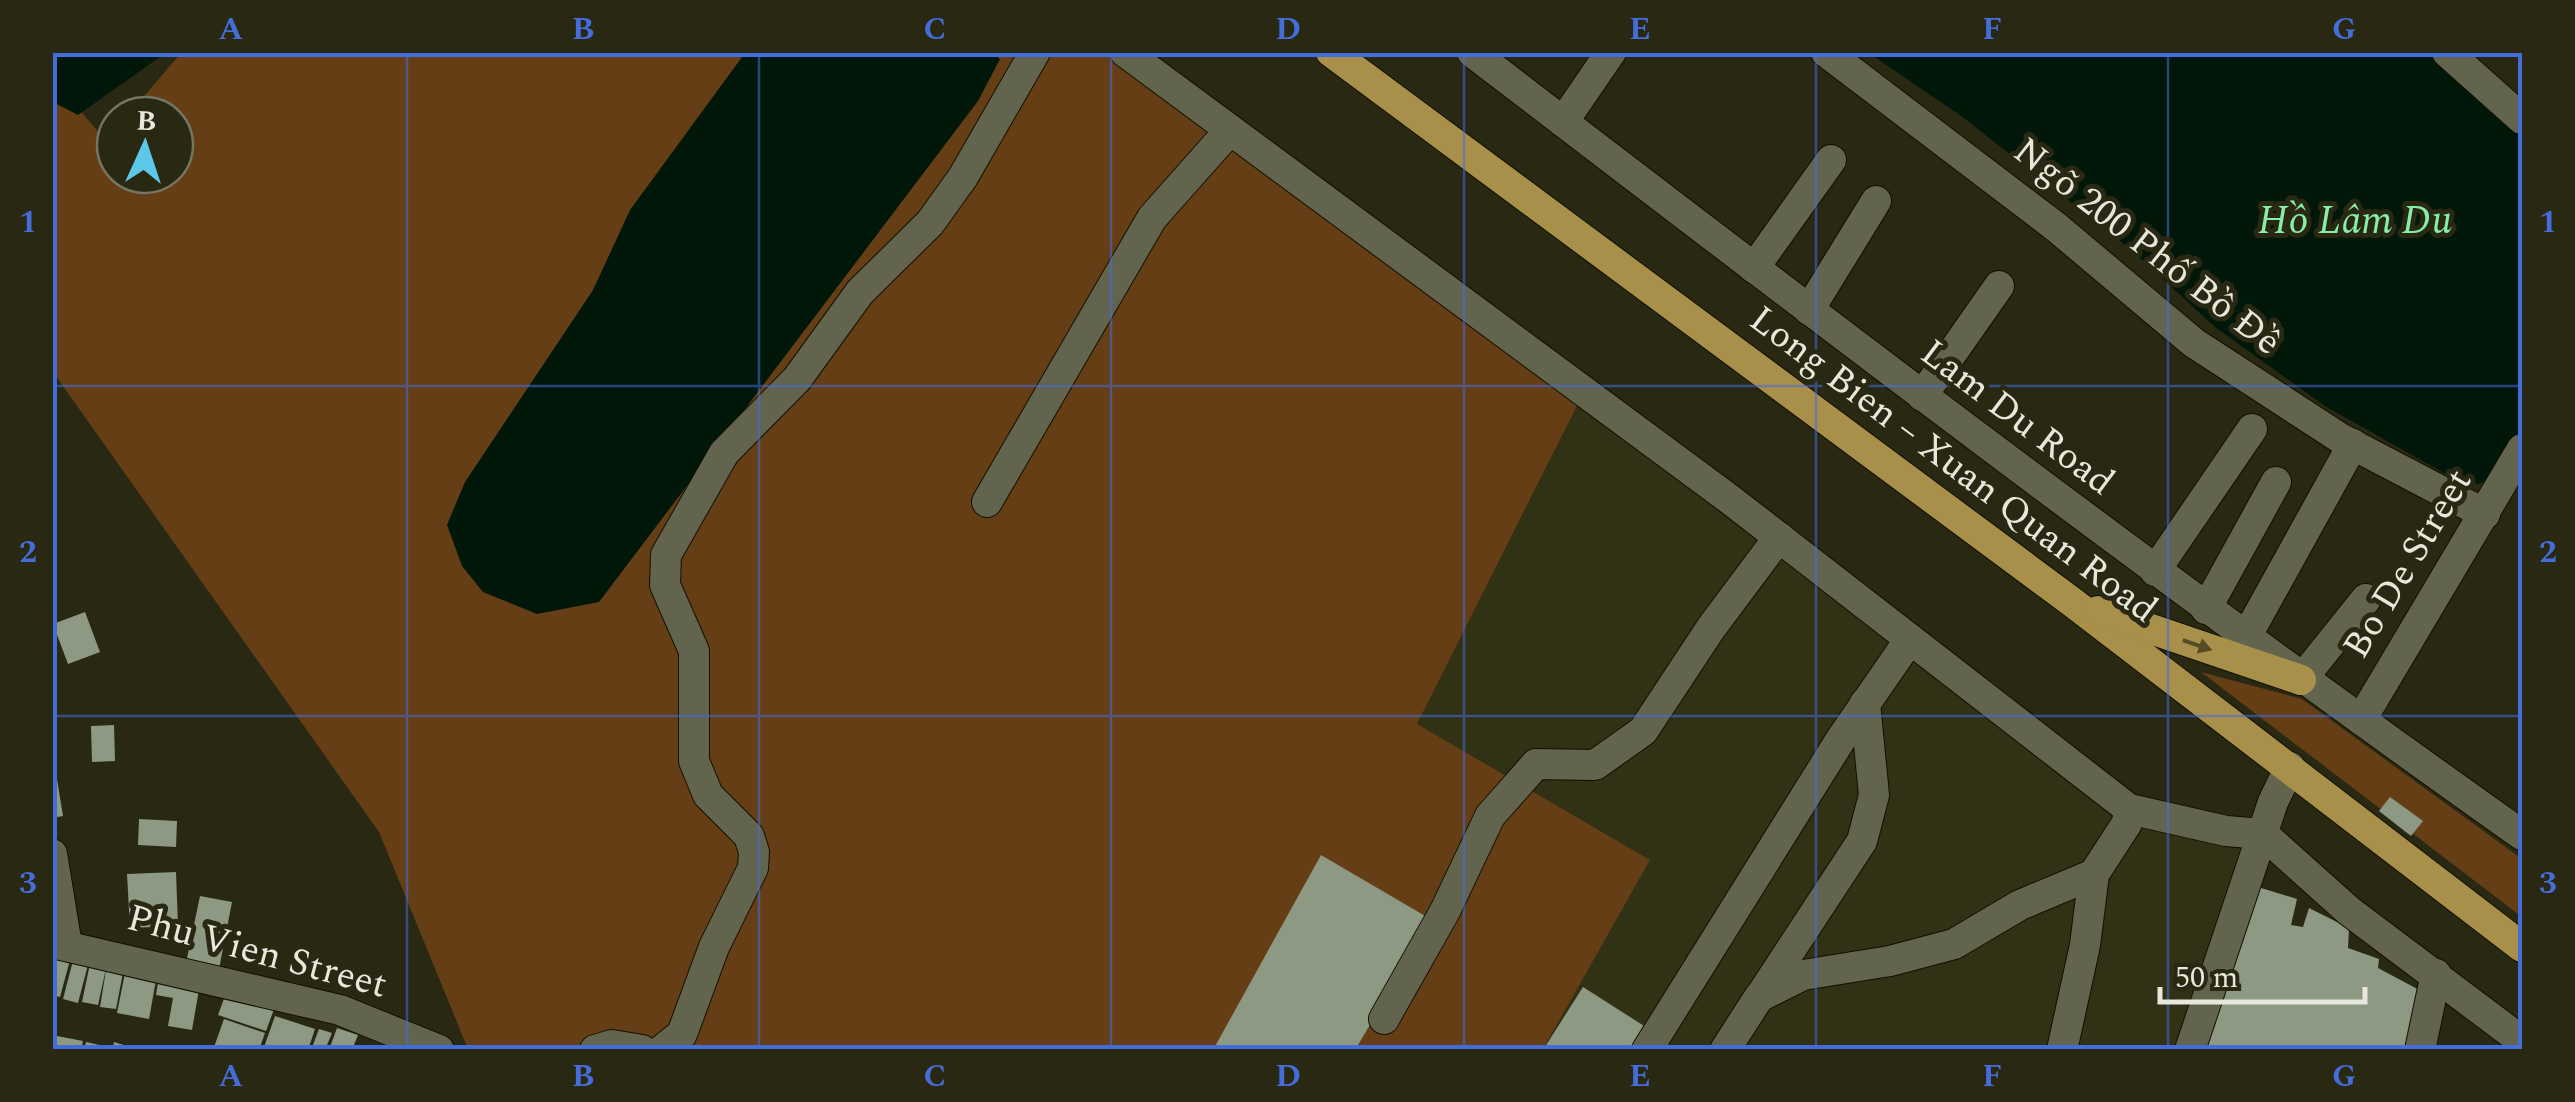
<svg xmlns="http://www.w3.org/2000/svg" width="2575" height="1102" font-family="Spectral,serif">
	<rect width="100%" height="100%" fill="#282813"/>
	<!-- built -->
	<path fill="#313115" d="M1584 392 2127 822 2263 834 2190 1049H1543L1417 724Z"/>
	<!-- green -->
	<g fill="#653e15">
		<path d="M181 53H1125L1584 392 1417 724 1650 860 1543 1049H468L379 832 53 372 52 77 105 140 115 130V175H175V115H128Z"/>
		<path d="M2201 672 2302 699 2522 859V917Z"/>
	</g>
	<!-- water -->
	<g fill="#011709">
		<path d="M991 52 1000 59 978 101 599 602 537 614 483 592 462 566 447 525 465 482 593 290 630 210 745 53Z"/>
		<path d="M52 53 162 52 164 54 78 115 53 102Z"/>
		<path d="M1869 53H2428L2522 132V436L2497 479 2477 484 2451 477 2325 406 2215 327 2129 248 1964 118Z"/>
	</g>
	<!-- building -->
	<g fill="#8d9983">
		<path d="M85 612 100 652 68 664 53 624Z"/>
		<path d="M114 725 115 761 92 762 91 726Z"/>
		<path d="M57 779 63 816 52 818V780Z"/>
		<path d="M2390 797 2423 821 2411 836 2379 811Z"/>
		<path d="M139 819 177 821 176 847 138 845Z"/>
		<path d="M1321 855 1432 920 1355 1050H1213Z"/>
		<path d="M176 872 178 926 130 928 127 874Z"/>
		<path d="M2258 887 2297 899 2291 925 2303 927 2309 908 2349 928 2348 948 2379 959 2378 968 2425 993 2409 1050H2199Z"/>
		<path d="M200 896 232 902 219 969 186 963Z"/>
		<path d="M75 953 90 957 78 1003 63 999Z"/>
		<path d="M92 954 125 962 116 1009 100 1007 107 964 98 1005 82 1002Z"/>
		<path d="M52 956 70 960 60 997 52 995Z"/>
		<path d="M127 963 158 969 149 1019 117 1013Z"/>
		<path d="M160 970 201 978 192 1030 168 1026 173 998 156 995Z"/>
		<path d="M229 985 277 1001 266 1031 218 1015Z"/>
		<path d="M1583 987 1652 1031 1640 1050H1543Z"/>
		<path d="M275 1016 315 1029 308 1050H263Z"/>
		<path d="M224 1019 265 1033 259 1050H213Z"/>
		<path d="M337 1028 358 1035 352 1050H329Z"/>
		<path d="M319 1029 332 1033 325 1050H311Z"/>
		<path d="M57 1036 83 1041 81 1050H54Z"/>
		<path d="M86 1042 113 1048 114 1042 140 1050H84Z"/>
	</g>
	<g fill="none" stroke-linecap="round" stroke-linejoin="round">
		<defs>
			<g id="minor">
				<path d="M1125 52 1728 498 2129 809 2226 831 2263 834 2349 911 2522 1041"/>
				<path d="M1472 52C1819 318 2166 583 2522 835"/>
				<path d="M1826 52 2056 227 2194 343 2340 438 2485 514"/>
				<path d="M2447 52 2522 119"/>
				<path d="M1563 122 1611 52"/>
				<path d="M1754 268 1831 160"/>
				<path d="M1809 310 1876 201"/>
				<path d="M1922 396 1999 286"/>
				<path d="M987 502 1152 218 1230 130"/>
				<path d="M2155 571 2252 429"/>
				<path d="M2206 609 2276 482"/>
				<path d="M2245 639 2353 444"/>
				<path d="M2301 680 2366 599"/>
				<path d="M2361 720 2522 449"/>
				<path d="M52 854 67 946"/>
				<path d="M52 943 340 1010 439 1050"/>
				<path d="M1761 995 1862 841 1874 795 1865 703"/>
				<path d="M1384 1019 1445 911 1490 816 1536 764 1595 765 1643 731 1711 628 1779 537"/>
				<path d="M595 1050 612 1045 642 1050"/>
				<path d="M662 1050 682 1034 714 947 753 868 754 852 749 836 708 795 694 761V651L665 585 666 555 724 453 797 379 860 292 930 223 963 177 1035 52"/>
				<path d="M1647 1050 1841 739 1910 639"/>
				<path d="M1725 1050 1759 997 1803 975 1890 961 1954 944 2020 905 2094 874"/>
				<path d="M2062 1050 2085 945 2094 874 2127 823 2129 809"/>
				<path d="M2190 1050 2273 802 2290 767"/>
				<path d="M2420 1050 2436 974"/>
			</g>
			<g id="major">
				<path d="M1331 52 2072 602 2522 947"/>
				<path d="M2098 611 2301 680"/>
			</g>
		</defs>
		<!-- minor casing -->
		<use href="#minor" stroke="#111000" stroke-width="32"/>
		<!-- major casing -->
		<use href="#major" stroke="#111000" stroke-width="32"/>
		<!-- minor -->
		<use href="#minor" stroke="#63644d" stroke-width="30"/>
		<!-- major -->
		<use href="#major" stroke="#a88f4a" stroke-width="30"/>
	</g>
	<!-- one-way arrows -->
	<defs><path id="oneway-solid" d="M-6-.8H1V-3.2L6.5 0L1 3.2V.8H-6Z" transform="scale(2.5)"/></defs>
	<use fill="#554c26" href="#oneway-solid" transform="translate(2197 645) rotate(19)"/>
	<!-- grid -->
	<path fill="none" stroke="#456dd9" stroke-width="2.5" stroke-opacity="0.55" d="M407 52V1050M759 52V1050M1111 52V1050M1464 52V1050M1816 52V1050M2168 52V1050M52 386H2522M52 716H2522"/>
	<g text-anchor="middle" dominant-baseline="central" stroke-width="10" stroke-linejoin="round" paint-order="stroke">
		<!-- street labels -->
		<g font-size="38" fill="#e7e8db" stroke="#282813">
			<text transform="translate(2147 247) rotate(38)">Ngõ 200 Phố Bồ Đề</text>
			<text transform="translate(2017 418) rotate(37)">Lam Du Road</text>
			<text transform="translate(1953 465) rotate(37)">Long Bien – Xuan Quan Road</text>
			<text transform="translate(2408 564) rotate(-59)">Bo De Street</text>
			<text transform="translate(257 952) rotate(15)">Phu Vien Street</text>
		</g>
		<!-- water labels -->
		<g font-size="40" font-style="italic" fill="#86eea9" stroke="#282813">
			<text x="2355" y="221">Hồ Lâm Du</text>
		</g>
	</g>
	<!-- border -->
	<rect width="2575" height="1102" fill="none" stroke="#282813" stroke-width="110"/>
	<!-- north arrow -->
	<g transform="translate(145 145) rotate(3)"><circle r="48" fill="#282813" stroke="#747563" stroke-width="2.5"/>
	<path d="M0-8L18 38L0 25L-18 38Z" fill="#5dc7e8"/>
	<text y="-15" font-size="28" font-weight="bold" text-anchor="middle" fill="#e7e8db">B</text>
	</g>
	<!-- scale -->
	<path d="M2160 987v15h205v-15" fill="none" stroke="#e7e8db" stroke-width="5"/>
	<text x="2175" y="987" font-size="30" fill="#e7e8db" stroke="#282813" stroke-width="8" paint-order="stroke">50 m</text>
	<rect x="55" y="55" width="2465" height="992" fill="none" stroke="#456dd9" stroke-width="4"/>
	<g font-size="32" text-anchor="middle" font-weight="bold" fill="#456dd9">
		<text x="231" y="39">A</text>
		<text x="583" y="39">B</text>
		<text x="935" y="39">C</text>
		<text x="1288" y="39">D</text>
		<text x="1640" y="39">E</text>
		<text x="1992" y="39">F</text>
		<text x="2344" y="39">G</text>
		<text x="28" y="232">1</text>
		<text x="2548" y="232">1</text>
		<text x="28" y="562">2</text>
		<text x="2548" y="562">2</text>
		<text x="28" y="893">3</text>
		<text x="2548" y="893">3</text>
		<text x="231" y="1086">A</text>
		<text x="583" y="1086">B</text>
		<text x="935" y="1086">C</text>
		<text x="1288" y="1086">D</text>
		<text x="1640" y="1086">E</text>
		<text x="1992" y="1086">F</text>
		<text x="2344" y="1086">G</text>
	</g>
</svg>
